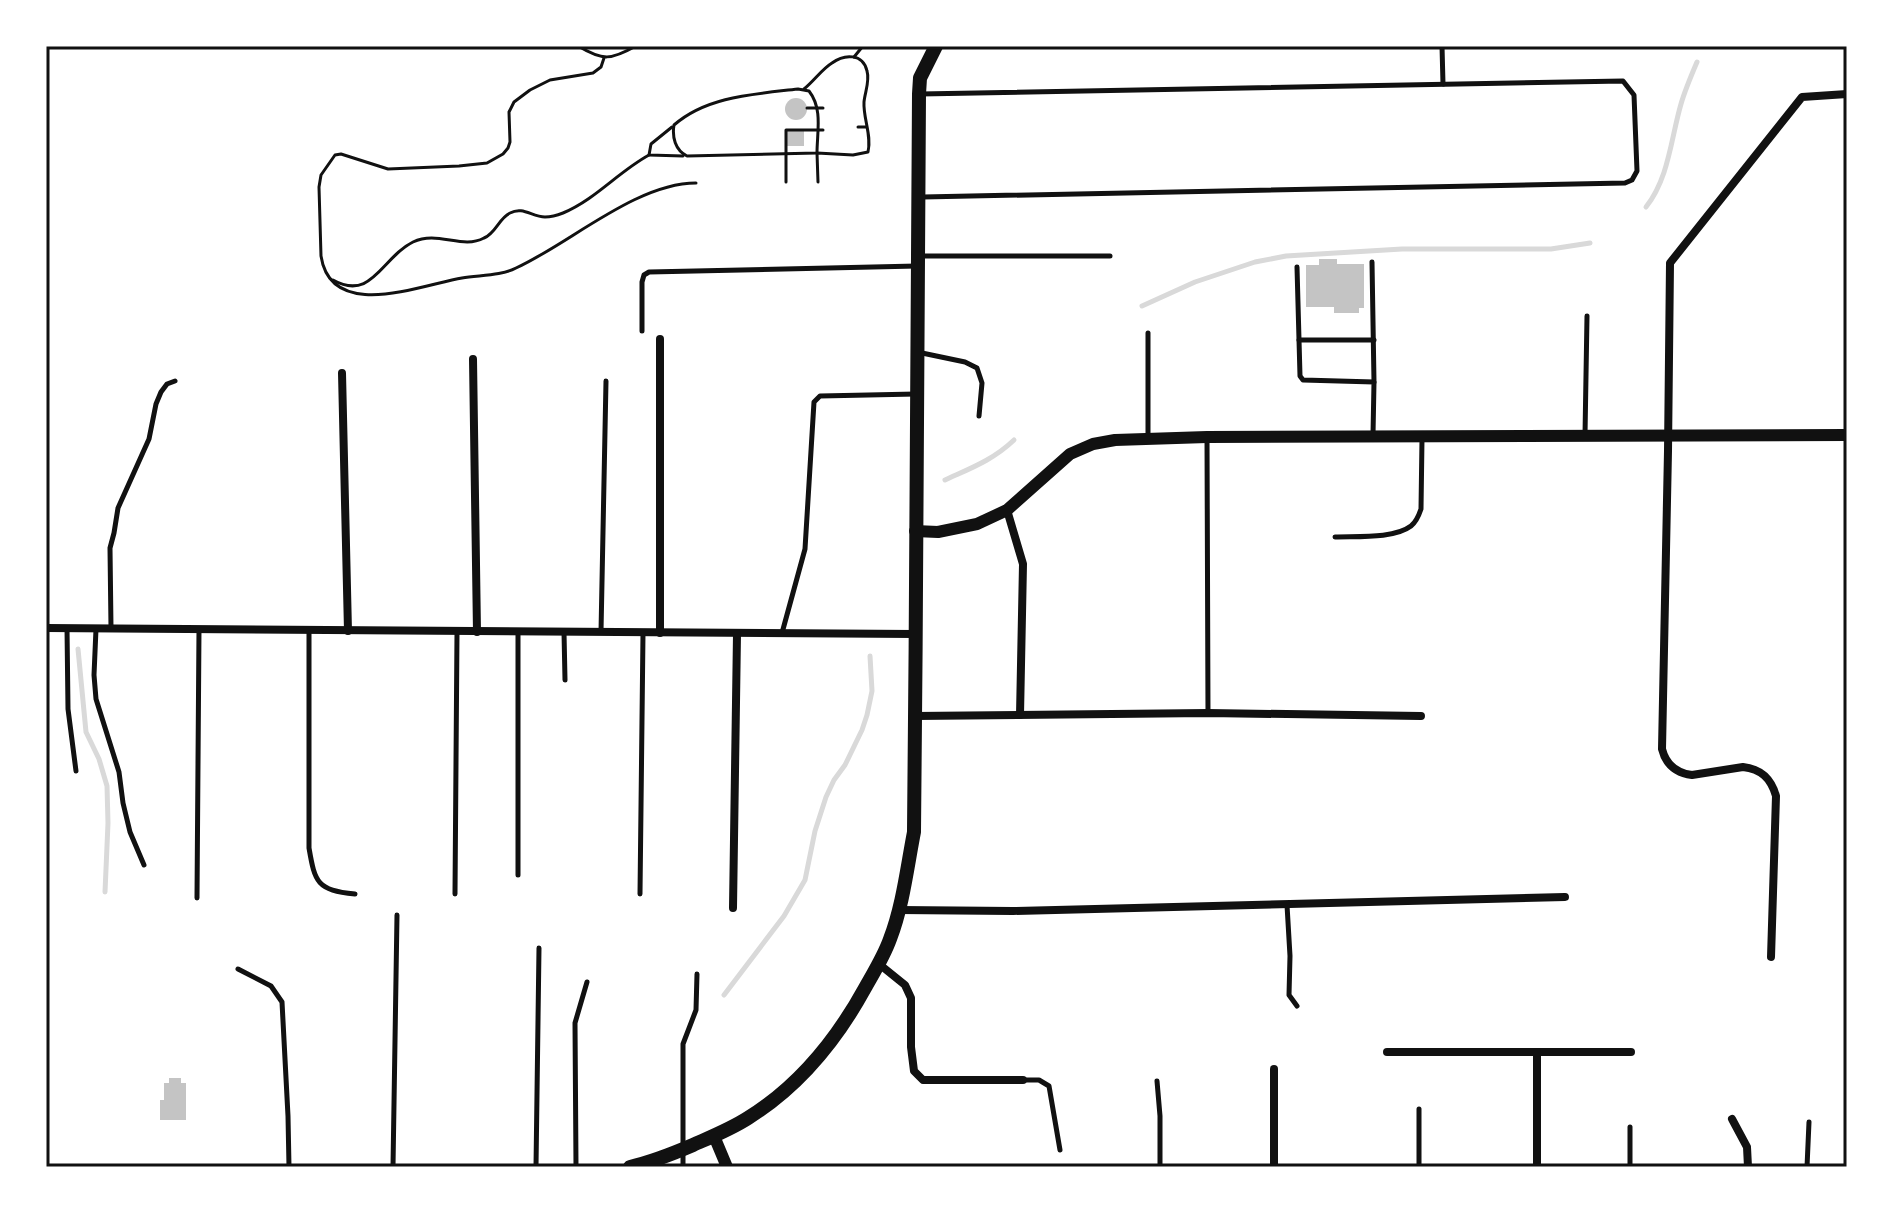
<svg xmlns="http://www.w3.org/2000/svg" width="1893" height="1213" font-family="Rubik,sans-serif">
	<rect width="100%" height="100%" fill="#fff"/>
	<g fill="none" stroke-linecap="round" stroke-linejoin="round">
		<!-- stream -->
		<g stroke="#d9d9d9" stroke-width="5">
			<path d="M1646 207C1669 178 1671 138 1681 104 1685 90 1691 76 1697 62"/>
			<path d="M1142 306 1195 282 1255 262 1286 256 1402 249H1551L1590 243"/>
			<path d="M945 480C971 468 993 460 1014 440"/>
			<path d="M78 649 86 732 99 759 107 786 108 823 105 892"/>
			<path d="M724 995 784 916 805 880 815 831 826 797 834 780 845 765 862 730 867 715 872 691 870 656"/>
		</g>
	</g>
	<!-- building -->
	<g fill="#c4c4c4">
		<circle cx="796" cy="109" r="11"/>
		<rect x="787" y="131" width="17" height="15"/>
		<path d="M1319 259H1337V264H1364V308H1359V313H1334V307H1306V265H1319Z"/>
		<path d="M169 1078H181V1083H186V1120H160V1100H164V1083H169Z"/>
	</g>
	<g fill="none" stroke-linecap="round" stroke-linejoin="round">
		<!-- path -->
		<g stroke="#111" stroke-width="3">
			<path d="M578 46C603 61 611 60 636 46"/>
			<path d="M854 57 863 46"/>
			<path d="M604 58 601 67 593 73 550 80 530 90 514 102 509 112 510 142 508 148 503 154 487 163 459 166 388 169 341 154 335 155 321 175 319 187 321 256C331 322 421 285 462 278 479 275 501 276 516 268 569 244 636 183 696 183"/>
			<path d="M798 89 809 91C823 109 817 132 817 153L687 156C675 150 672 137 674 125 707 96 755 94 798 89Z"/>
			<path d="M804 89C814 81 822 69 832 63 844 54 863 53 867 71 870 81 865 92 864 102 863 118 872 136 868 152L853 155 817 153 818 182"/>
			<path d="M807 108H823"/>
			<path d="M672 127 651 144 649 155 683 156"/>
			<path d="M858 127H866"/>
			<path d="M786 182V130H823"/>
			<path d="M333 280C372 302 382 257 413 242 438 230 462 250 484 238 496 233 499 218 510 213 523 206 532 217 545 217 550 217 558 215 563 213 596 199 618 172 649 155"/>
		</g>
		<!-- service -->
		<g stroke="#111" stroke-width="5">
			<path d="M1442 46 1443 84"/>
			<path d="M920 94 1623 81 1634 95 1637 171 1632 180 1625 183 923 197"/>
			<path d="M920 256H1110"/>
			<path d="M1372 262 1374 382"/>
			<path d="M1297 267 1300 376 1303 380 1374 382 1373 435"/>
			<path d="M642 331V282L644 275 649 272 917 266"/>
			<path d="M1299 340H1374"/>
			<path d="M922 353 965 362 977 368 982 383 979 416"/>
			<path d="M1585 435 1587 316"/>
			<path d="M1148 436V333"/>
			<path d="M1207 438 1208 712"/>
			<path d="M1335 537C1356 536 1394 539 1411 526 1416 522 1419 515 1421 509L1422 439"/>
			<path d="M67 628 68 709 76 771"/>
			<path d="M111 628 110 548 114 533 118 508 149 439 156 404 161 392 167 384 175 381"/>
			<path d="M96 629 94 675 96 699 119 772 123 803 130 832 144 865"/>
			<path d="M309 631V848C315 883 317 890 355 894"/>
			<path d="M564 632 565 680"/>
			<path d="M601 632 606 381"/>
			<path d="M782 633 805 549 814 402 820 396 916 394"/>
			<path d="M518 875V632"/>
			<path d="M455 894 457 632"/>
			<path d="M640 894 643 633"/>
			<path d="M197 898 199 629"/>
			<path d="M1287 905 1290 956 1289 995 1297 1006"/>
			<path d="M238 969 271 986 282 1002 288 1116 289 1167"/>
			<path d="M1023 1080H1039L1049 1086 1060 1150"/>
			<path d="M1157 1081 1160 1116V1167"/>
			<path d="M1630 1127V1167"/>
			<path d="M393 1167 397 915"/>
			<path d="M536 1167 539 948"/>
			<path d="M576 1167 575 1023 587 982"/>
			<path d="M683 1167V1044L696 1010 697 974"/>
			<path d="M835 1167H841"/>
			<path d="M1419 1167V1109"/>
			<path d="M1807 1167 1809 1122"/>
		</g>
		<!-- minor -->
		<g stroke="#111" stroke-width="8">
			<path d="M660 339V633"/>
			<path d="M473 359 477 632"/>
			<path d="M342 373 348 631"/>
			<path d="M1007 510 1023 564 1020 715"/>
			<path d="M46 628 915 634"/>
			<path d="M915 716 1208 713 1421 716"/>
			<path d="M733 908 737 634"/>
			<path d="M899 910 1013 911 1565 897"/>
			<path d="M1771 957 1776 796C1771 778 1761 769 1743 767L1692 775C1676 773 1666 765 1662 749L1668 451 1670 263 1802 97 1847 94"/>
			<path d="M879 964 905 985 911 998V1047L914 1071 923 1080H1023"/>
			<path d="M1387 1052H1631"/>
			<path d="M1537 1052V1167"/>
			<path d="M1274 1069V1167"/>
			<path d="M1732 1119 1747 1147 1748 1167"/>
		</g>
		<!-- tertiary -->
		<g stroke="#111" stroke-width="12">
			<path d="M915 531 938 532 977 524 1007 510 1070 454 1093 444 1115 440 1207 437 1847 435"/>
			<path d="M714 1136 727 1167"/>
		</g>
		<!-- secondary -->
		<path stroke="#111" stroke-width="14" d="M630 1167C652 1162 672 1154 693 1145 711 1137 731 1129 748 1118 798 1087 837 1039 865 988 874 972 884 956 890 939 903 905 907 868 914 832 916 586 919 340 919 94L920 78 936 46"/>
	</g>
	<!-- border -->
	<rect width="1893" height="1213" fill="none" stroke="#ffffff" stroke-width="96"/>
	<rect x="48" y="48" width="1797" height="1117" fill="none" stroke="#111" stroke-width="3"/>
</svg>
